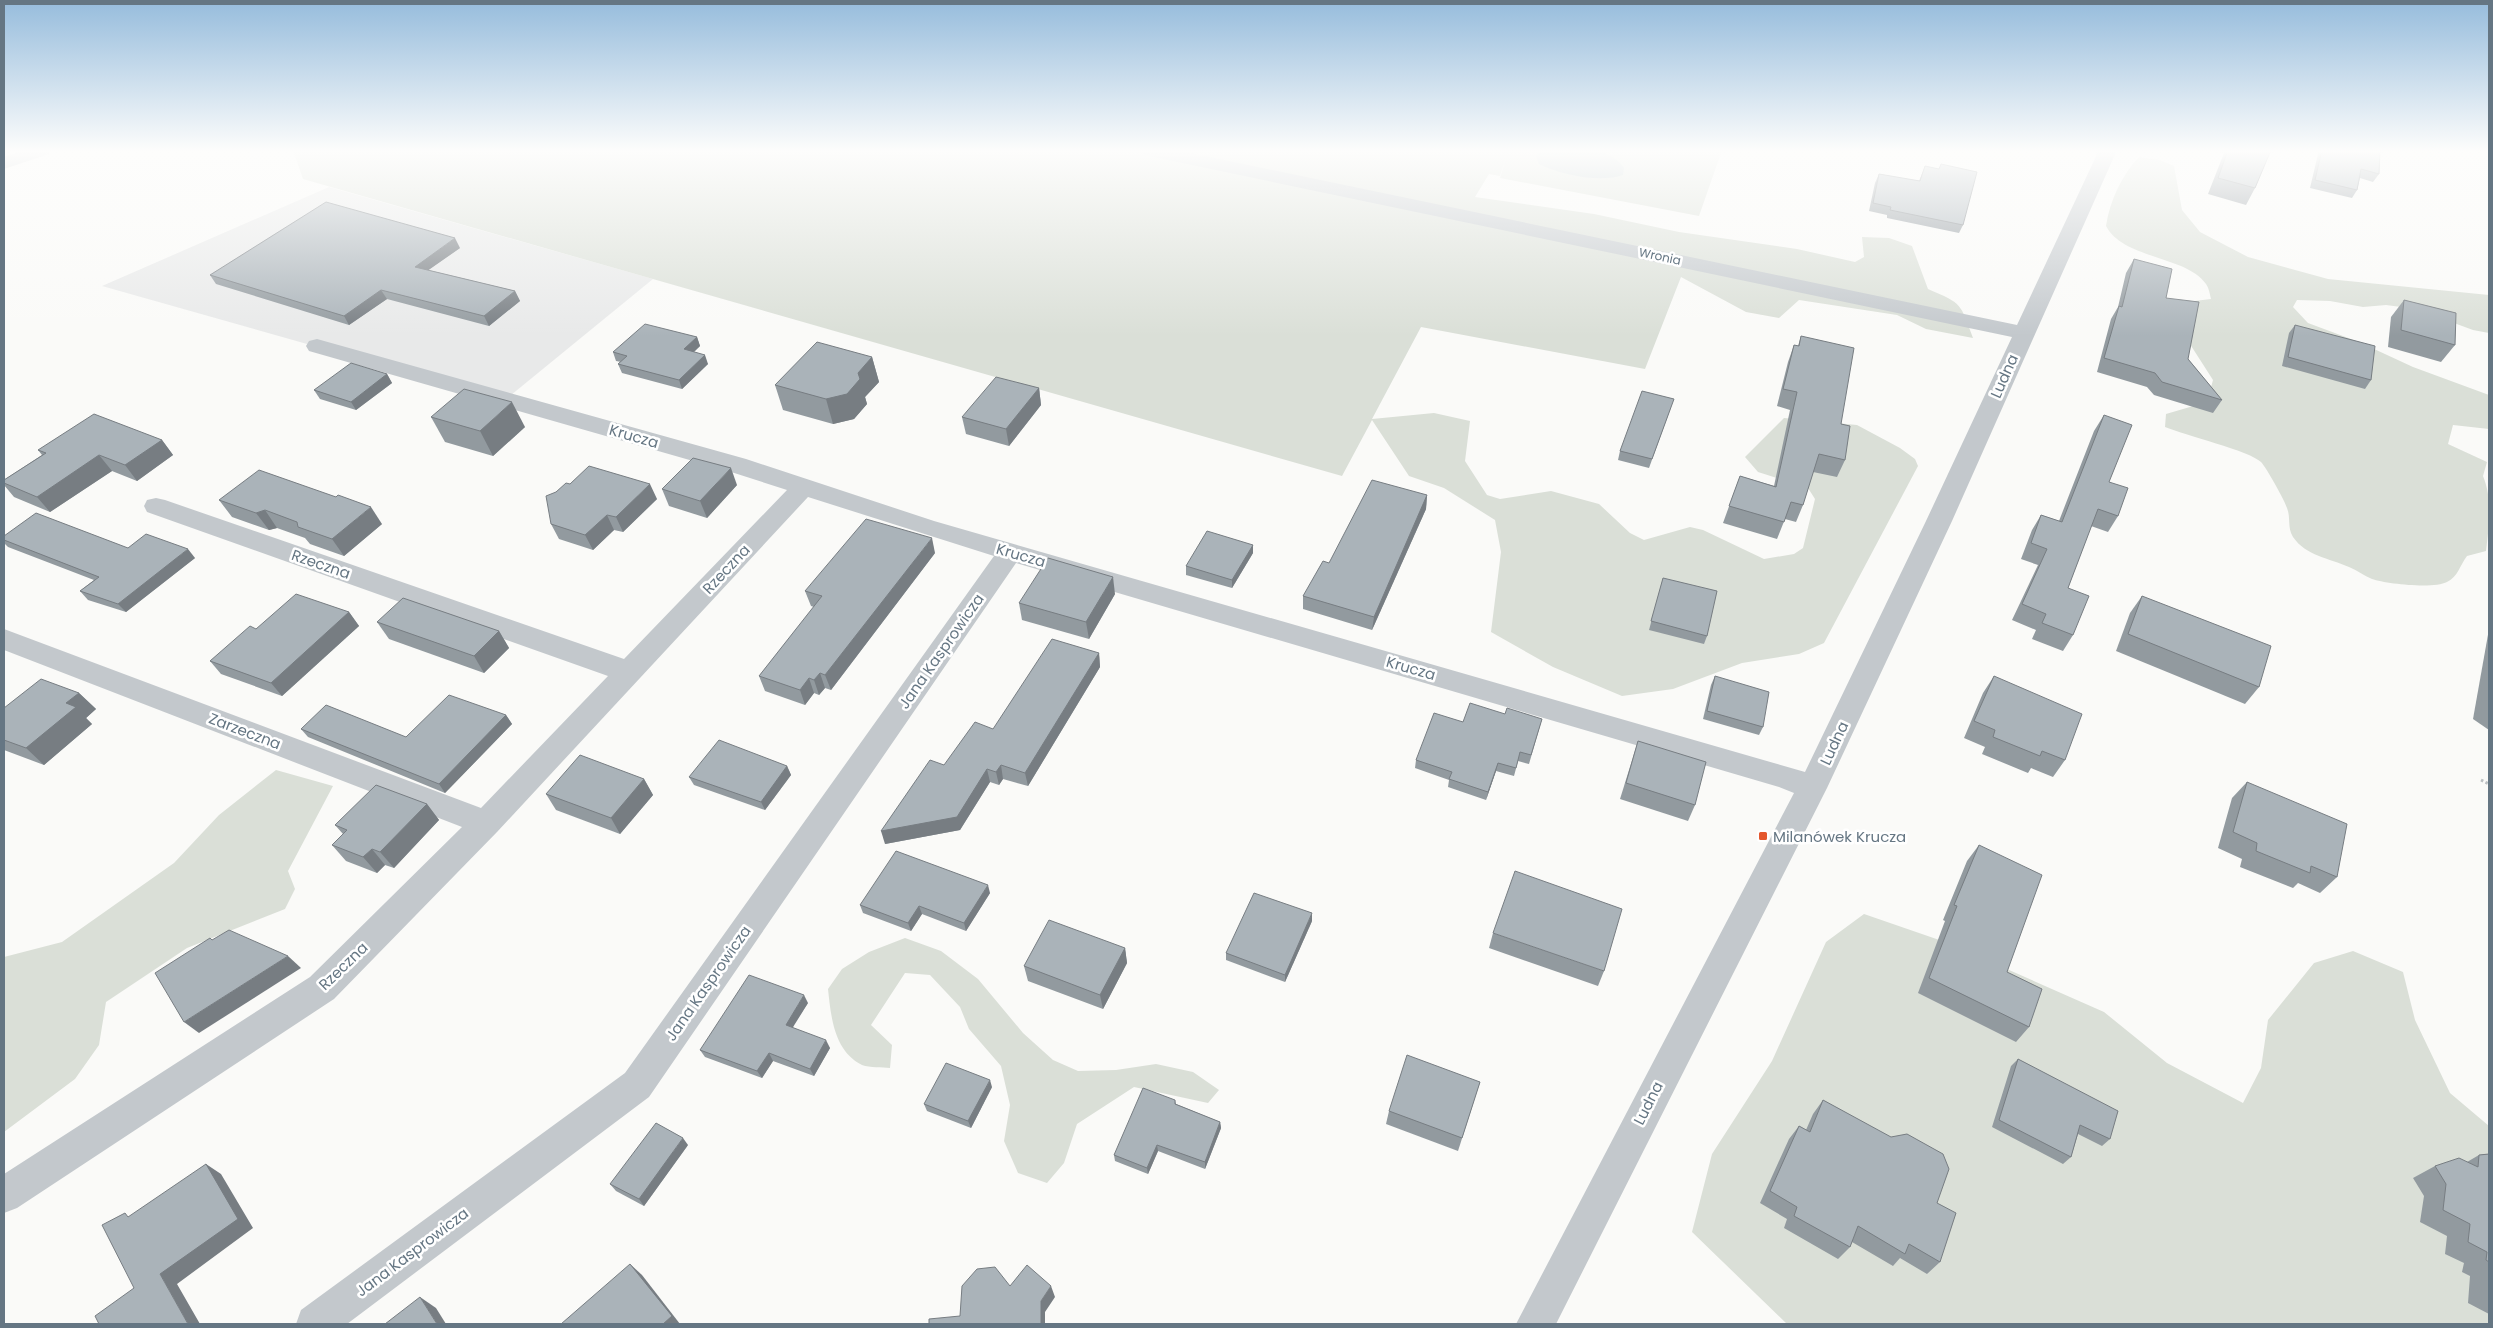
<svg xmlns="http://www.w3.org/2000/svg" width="2493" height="1328" font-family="Poppins,sans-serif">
	<rect width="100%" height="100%" fill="#fafaf8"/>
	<!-- built -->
	<path fill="#e8e9e9" d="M329 187 653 279 505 400 102 286Z"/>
	<!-- green -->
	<g fill="#dadfd7">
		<path d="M293 150H1722L1699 216 1500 178 1506 158 1500 176 1489 174 1475 197 1594 214 1679 232 1797 249 1855 262 1864 257 1862 237 1889 238 1912 246 1928 289C1963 304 1960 303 1973 338L1926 329 1897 315 1799 300 1779 318 1746 312 1681 277 1645 369 1421 327 1372 419 1434 413 1470 421 1465 461 1487 495 1500 499 1551 491 1599 504 1630 533 1644 540 1690 527 1703 530 1764 559 1794 554 1803 548 1815 499 1808 488 1758 472 1745 457 1784 418 1857 425 1900 448 1915 459 1918 466 1824 643 1799 654 1742 663 1673 689 1622 696 1553 667 1491 632 1501 552 1495 520 1444 488 1409 476 1372 420 1342 476 303 179Z"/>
		<path d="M2139 157 2160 160 2174 166 2182 210 2200 232 2248 257 2328 279 2489 295V333L2473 330 2416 309 2386 305 2363 307 2330 301 2297 300 2293 307 2308 323 2359 342 2413 367 2489 395V429L2453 425 2448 444 2487 462 2483 476C2493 501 2489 525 2486 551L2467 556C2460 565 2458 577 2447 582 2434 589 2386 584 2372 579 2364 576 2357 570 2349 567 2329 558 2306 556 2293 537 2287 527 2291 518 2287 508 2285 501 2266 467 2261 462 2250 451 2184 435 2165 427L2166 414 2207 402 2213 380 2179 327 2186 302 2211 299C2210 295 2209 288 2206 284 2187 256 2123 259 2106 226 2110 200 2122 175 2139 157Z"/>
		<path d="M276 770 333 786 288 871 295 889 285 909 187 948 106 1002 99 1045 75 1079 4 1132V957L62 942 174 863 219 815Z"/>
		<path d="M1864 914 1948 943 2104 1012 2167 1063 2243 1103 2261 1068 2268 1020 2314 963 2353 951 2403 972 2415 1020 2450 1093 2489 1126V1324H1787L1692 1232 1712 1154 1772 1061 1826 942Z"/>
		<path d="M905 938 941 951 978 979 1023 1033 1053 1060 1078 1071 1116 1070 1156 1064 1193 1072 1219 1090 1208 1103 1134 1087 1077 1124 1064 1163 1047 1183 1018 1173 1004 1141 1010 1105 1001 1066 969 1029 960 1007 930 975 905 973 871 1025 892 1045 890 1068C882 1067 870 1068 862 1065 834 1051 831 1017 828 989L842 969 869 952Z"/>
	</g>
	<!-- water -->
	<path fill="#bbc7cb" d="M1541 150C1567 150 1607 143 1624 168L1623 175C1600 183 1561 175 1539 164L1536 156Z"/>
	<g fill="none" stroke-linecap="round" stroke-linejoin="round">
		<!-- path -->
		<path stroke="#bbbfc2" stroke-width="3" stroke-dasharray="2.5 2.5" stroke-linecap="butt" d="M2481 780 2489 784"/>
		<!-- minor -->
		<g fill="#c3c8cc" fill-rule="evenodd">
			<path d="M24 150H51L49 154 4 169V157Z"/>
			<path d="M1140 150H1176L2017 325 2099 150H2117L1952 521 1827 788 1556 1324H1516L1794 793 1779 787 1016 563 649 1097 347 1324H296L301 1310 625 1073 994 556 808 497 497 832 334 999 17 1208 4 1213V1174L310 977 462 827 4 650V629L481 808 608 676 147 512 144 506 147 500 156 498 165 500 624 659 787 490 728 471 309 351 306 346 309 341 317 339 746 459 934 521 1805 772 1926 521 2012 337 1149 156 1142 154Z"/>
		</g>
	</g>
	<!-- wall -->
	<g fill="#929a9f">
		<path d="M2220 150H2271L2255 188 2246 205 2208 194 2224 153 2219 152Z"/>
		<path d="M2319 150H2380L2379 174 2373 182 2360 178 2357 190 2352 198 2310 188Z"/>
		<path d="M1925 166 1963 225 1959 233 1887 218V215L1869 211 1875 183 1879 174 1919 181Z"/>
		<path d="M460 248 428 270 515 291 520 301 489 326 387 299 349 325 216 284 210 275Z"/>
		<path d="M2134 259 2166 298 2188 359 2222 400 2213 413 2154 395 2147 387 2097 372 2111 319 2118 307 2126 273Z"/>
		<path d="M2404 300 2455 345 2441 362 2388 347 2391 317Z"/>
		<path d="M2295 325 2371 380 2365 389 2282 366 2289 333Z"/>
		<path d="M1801 336 1841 424 1845 460 1837 477 1813 472 1803 505 1796 522 1785 519 1777 539 1723 523 1740 476 1774 486 1790 410 1777 406 1788 362 1794 345 1798 346Z"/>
		<path d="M697 337 700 346 694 352 708 364 682 389 622 373 618 364 621 362 616 361 613 352Z"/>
		<path d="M872 357 879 382 865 397 867 404 854 419 833 424 783 410 775 385Z"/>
		<path d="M387 374 392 383 356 410 320 399 314 390Z"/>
		<path d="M1039 388 1041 405 1009 446 966 434 962 417Z"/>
		<path d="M1671 407 1649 468 1618 460 1620 451Z"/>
		<path d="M2104 415 2109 482 2118 516 2108 532 2091 526 2068 588 2073 635 2063 651 2032 639 2036 630 2012 620 2038 565 2021 559 2032 530 2041 515 2059 521 2094 431Z"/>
		<path d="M431 417 525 427 493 456 445 442Z"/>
		<path d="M162 440 173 455 137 481 112 471 50 512 14 497 4 485V480L42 455 38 450Z"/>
		<path d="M570 484 657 499 623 532 614 530 593 550 559 539 551 524 556 492Z"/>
		<path d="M737 485 707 518 669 506 662 489Z"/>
		<path d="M1427 495 1426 509 1372 630 1303 609V596Z"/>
		<path d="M219 500 382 524 344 556 310 544 305 538 277 528 269 530 232 517Z"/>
		<path d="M4 536 128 548 195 558 126 612 88 600 80 591 94 580 8 547 4 543Z"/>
		<path d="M1253 545V553L1232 588 1186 575V566Z"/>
		<path d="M935 553 831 690 825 688 819 695 814 693 805 705 765 691 759 676 814 607 811 606 805 591Z"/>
		<path d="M1663 578 1707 636 1704 644 1649 630Z"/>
		<path d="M1115 594 1089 639 1022 620 1019 603Z"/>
		<path d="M2142 596 2259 687 2245 704 2116 651 2130 613Z"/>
		<path d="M349 612 359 626 282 696 221 674 210 661 256 629Z"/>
		<path d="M377 622 499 631 509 648 484 673 389 639Z"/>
		<path d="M2489 629V730L2473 719Z"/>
		<path d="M1099 653 1100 667 1028 786 1003 779 999 785 990 782 960 830 885 844 993 729Z"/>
		<path d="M1715 676 1763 727 1759 735 1703 719 1711 685Z"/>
		<path d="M1994 676 2065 760 2053 777 2031 768 2028 773 1982 754 1985 747 1964 738 1983 693Z"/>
		<path d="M79 693 96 709 86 718 92 724 44 765 4 750V708Z"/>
		<path d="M506 715 512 724 445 793 308 737 301 729 406 737Z"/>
		<path d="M1542 719 1529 764 1518 761 1514 776 1496 771 1486 800 1448 787 1449 780 1415 768 1416 760 1463 722Z"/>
		<path d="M1638 741 1695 805 1688 821 1620 799Z"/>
		<path d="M787 766 791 775 765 810 694 785 689 777Z"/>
		<path d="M644 779 653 795 620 834 556 810 546 794Z"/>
		<path d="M2247 782 2337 877 2320 893 2298 883 2293 888 2240 867 2242 859 2218 848 2232 798Z"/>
		<path d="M427 804 439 820 394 868 385 865 377 873 346 861 332 845 343 834 335 825Z"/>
		<path d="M1979 845 2007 972 2029 1027 2016 1042 1918 993 1945 921 1943 920 1967 861Z"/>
		<path d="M990 893 966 931 922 914 911 931 863 913 860 905Z"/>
		<path d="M1312 921 1285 982 1226 960V953Z"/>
		<path d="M1493 933 1604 971 1598 986 1489 948Z"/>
		<path d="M1125 948 1127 963 1103 1009 1028 981 1024 966Z"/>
		<path d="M808 1003 792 1027 830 1048 814 1076 773 1061 762 1078 705 1057 700 1050Z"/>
		<path d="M2018 1059 2110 1139 2102 1146 2078 1134 2071 1157 2063 1164 1992 1127 2011 1066Z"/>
		<path d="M1480 1082 1458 1151 1386 1124 1389 1111Z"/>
		<path d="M992 1087 971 1128 927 1111 924 1104Z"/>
		<path d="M1175 1100 1176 1104 1220 1122 1221 1128 1205 1169 1158 1151 1148 1174 1115 1161 1114 1155Z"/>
		<path d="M1823 1100 1937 1203 1940 1262 1927 1274 1900 1258 1893 1266 1852 1242 1850 1247 1838 1259 1784 1228 1787 1219 1760 1203 1789 1139 1799 1126 1806 1130 1813 1114Z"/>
		<path d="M688 1145 644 1206 616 1191 610 1184Z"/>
		<path d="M2489 1154V1314L2468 1303 2470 1276 2462 1272 2464 1263 2445 1254 2447 1236 2420 1222 2424 1196 2413 1178 2435 1166 2467 1162 2479 1155Z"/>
	</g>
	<!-- shaded-wall -->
	<g fill="#777d82">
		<path d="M455 238 460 248 420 276 415 267Z"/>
		<path d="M381 290 387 299 349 325 344 316Z"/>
		<path d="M515 291 520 301 489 326 484 316Z"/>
		<path d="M697 337 700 346 687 358 684 349Z"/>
		<path d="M705 355 708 364 682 389 679 380Z"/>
		<path d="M872 357 879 382 865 397 867 404 854 419 833 424 826 399 858 373Z"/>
		<path d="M387 374 392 383 356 410 351 402Z"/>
		<path d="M1039 388 1041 405 1009 446 1006 429Z"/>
		<path d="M512 402 525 427 493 456 480 431Z"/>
		<path d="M162 440 173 455 137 481 125 465Z"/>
		<path d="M99 455 112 471 50 512 37 497Z"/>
		<path d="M731 468 737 485 707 518 700 501Z"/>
		<path d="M650 484 657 499 623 532 616 517Z"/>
		<path d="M1427 495 1426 509 1372 630 1374 617Z"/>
		<path d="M371 507 382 524 344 556 332 539Z"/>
		<path d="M265 510 277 528 269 530 256 513Z"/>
		<path d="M607 515 614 530 593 550 585 535Z"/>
		<path d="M932 538 935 553 831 690 825 675Z"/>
		<path d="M1253 545V553L1232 588V580Z"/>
		<path d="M188 549 195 558 126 612 118 604Z"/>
		<path d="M1113 577 1115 594 1089 639 1086 622Z"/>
		<path d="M349 612 359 626 282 696 271 683Z"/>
		<path d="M499 631 509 648 484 673 474 656Z"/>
		<path d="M1099 653 1100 667 1028 786 1025 773Z"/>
		<path d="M820 673 825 688 819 695 814 680Z"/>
		<path d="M809 678 814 693 805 705 800 690Z"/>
		<path d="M79 693 96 709 86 718 92 724 44 765 26 748 66 703Z"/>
		<path d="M506 715 512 724 445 793 439 784Z"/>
		<path d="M1498 763 1496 771 1486 800 1488 792Z"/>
		<path d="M1001 765 1003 779 999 785 996 772Z"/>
		<path d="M787 766 791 775 765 810 761 802Z"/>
		<path d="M987 769 990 782 960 830 885 844 881 831Z"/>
		<path d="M644 779 653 795 620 834 611 818Z"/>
		<path d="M427 804 439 820 394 868 380 852Z"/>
		<path d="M372 849 385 865 377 873 363 857Z"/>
		<path d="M988 885 990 893 966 931 964 923Z"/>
		<path d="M919 906 922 914 911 931 908 923Z"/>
		<path d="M1312 913V921L1285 982V975Z"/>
		<path d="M1125 948 1127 963 1103 1009 1100 995Z"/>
		<path d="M288 956 301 968 199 1033 184 1022Z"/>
		<path d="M804 995 808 1003 790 1032 786 1025Z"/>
		<path d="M826 1040 830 1048 814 1076 810 1069Z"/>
		<path d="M769 1053 773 1061 762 1078 757 1071Z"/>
		<path d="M990 1080 992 1087 971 1128 968 1121Z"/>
		<path d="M1220 1122 1221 1128 1205 1169V1162Z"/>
		<path d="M683 1138 688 1145 644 1206 639 1199Z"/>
		<path d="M1157 1145 1158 1151 1148 1174 1147 1168Z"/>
		<path d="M206 1164 221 1174 253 1228 177 1284 200 1324H188L160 1274Z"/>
		<path d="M630 1264 642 1275 680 1324H663Z"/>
		<path d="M1051 1286 1055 1297 1045 1312V1324H1041V1301Z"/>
		<path d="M420 1297 436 1308 446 1324H437Z"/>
	</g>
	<!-- building -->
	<g fill="#aab3b9" stroke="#777d82">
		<path d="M2228 150H2271L2255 188 2218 178Z"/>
		<path d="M2322 150H2380L2379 174 2361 169 2357 190 2315 180Z"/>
		<path d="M1941 164 1977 172 1963 225 1890 210 1891 207 1873 203 1879 174 1920 181 1925 166 1939 169Z"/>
		<path d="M326 202 455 238 415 267 515 291 484 316 381 290 344 316 210 275Z"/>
		<path d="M2134 259 2172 269 2166 298 2199 302 2188 359 2222 400 2162 382 2155 373 2104 358 2119 306 2122 307Z"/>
		<path d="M2404 300 2456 313 2455 345 2401 330Z"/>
		<path d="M645 324 697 337 684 349 705 355 679 380 618 364 627 356 613 352Z"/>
		<path d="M2295 325 2375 346 2371 380 2288 357Z"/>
		<path d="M1801 336 1854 348 1841 424 1850 426 1845 460 1819 454 1803 505 1791 502 1784 522 1729 506 1740 476 1776 487 1797 392 1783 389 1794 345 1799 346Z"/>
		<path d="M817 342 872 357 858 373 860 379 847 394 826 399 775 385Z"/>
		<path d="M351 363 387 374 351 402 314 390Z"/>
		<path d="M996 377 1039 388 1006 429 962 417Z"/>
		<path d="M464 389 512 402 480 431 431 417Z"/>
		<path d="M1642 391 1674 399 1652 459 1620 451Z"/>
		<path d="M94 414 162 440 125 465 99 455 37 497 4 483V480L46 453 38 450Z"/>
		<path d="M2104 415 2132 425 2109 482 2128 488 2118 516 2098 509 2068 588 2089 596 2073 635 2042 623 2046 614 2022 604 2047 549 2031 543 2041 515 2062 522Z"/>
		<path d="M693 458 731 468 700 501 662 489Z"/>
		<path d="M589 466 650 484 616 517 607 515 585 535 551 524 546 496 556 492 566 483 570 484Z"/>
		<path d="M259 470 336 497 338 495 371 507 332 539 298 527 297 522 265 510 256 513 219 500Z"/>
		<path d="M1372 480 1427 495 1374 617 1303 596 1323 561 1329 563Z"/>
		<path d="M36 513 128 548 146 534 188 549 118 604 80 591 99 577 4 540V536Z"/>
		<path d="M866 519 932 538 825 675 820 673 814 680 809 678 800 690 759 676 822 596 805 591Z"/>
		<path d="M1207 531 1253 545 1232 580 1186 566Z"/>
		<path d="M1048 558 1113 577 1086 622 1019 603Z"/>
		<path d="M1663 578 1717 591 1707 636 1651 621Z"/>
		<path d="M296 594 349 612 271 683 210 661 250 626 256 629Z"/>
		<path d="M2142 596 2271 646 2259 687 2128 634Z"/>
		<path d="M403 598 499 631 474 656 377 622Z"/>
		<path d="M1052 639 1099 653 1025 773 1001 765 996 772 987 769 957 817 881 831 930 760 944 765 975 722 993 729Z"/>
		<path d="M1715 676 1769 692 1763 727 1707 711Z"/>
		<path d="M1994 676 2082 714 2065 760 2042 751 2040 756 1993 737 1995 730 1974 721Z"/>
		<path d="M41 679 79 693 66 703 76 707 26 748 4 740V708Z"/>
		<path d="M449 695 506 715 439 784 301 729 326 705 406 737Z"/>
		<path d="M1470 703 1505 714 1507 708 1542 719 1531 755 1520 752 1516 768 1498 763 1488 792 1449 779 1452 772 1416 760 1434 713 1463 722Z"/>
		<path d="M719 740 787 766 761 802 689 777Z"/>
		<path d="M1638 741 1706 762 1695 805 1626 783Z"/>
		<path d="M580 755 644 779 611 818 546 794Z"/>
		<path d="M2247 782 2347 824 2337 877 2311 866 2310 873 2256 851 2257 843 2233 832Z"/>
		<path d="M376 785 427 804 380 852 372 849 363 857 332 845 347 830 335 825Z"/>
		<path d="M1979 845 2042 875 2007 972 2042 989 2029 1027 1929 978 1957 906 1954 905Z"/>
		<path d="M896 851 988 885 964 923 919 906 908 923 860 905Z"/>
		<path d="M1515 871 1622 909 1604 971 1493 933Z"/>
		<path d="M1254 893 1312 913 1285 975 1226 953Z"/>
		<path d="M1049 920 1125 948 1100 995 1024 966Z"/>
		<path d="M229 930 288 956 184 1022 155 973 210 938 212 940Z"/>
		<path d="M749 975 804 995 786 1025 826 1040 810 1069 769 1053 757 1071 700 1050Z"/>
		<path d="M1407 1055 1480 1082 1462 1138 1389 1111Z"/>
		<path d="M2018 1059 2118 1111 2110 1139 2080 1125 2071 1157 1999 1120Z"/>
		<path d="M946 1063 990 1080 968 1121 924 1104Z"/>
		<path d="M1143 1088 1175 1100V1104L1220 1122 1205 1162 1157 1145 1147 1168 1114 1155Z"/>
		<path d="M1823 1100 1891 1137 1907 1134 1943 1154 1949 1169 1937 1203 1956 1213 1940 1262 1909 1244 1905 1254 1858 1226 1850 1247 1794 1216 1797 1207 1770 1191 1799 1126 1810 1132Z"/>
		<path d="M656 1123 683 1138 639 1199 610 1184Z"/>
		<path d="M2489 1154V1262L2486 1260 2487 1252 2468 1242 2470 1224 2443 1210 2446 1184 2435 1166 2459 1158 2478 1167 2479 1155Z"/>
		<path d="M206 1164 238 1219 160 1274 188 1324H99L95 1316 134 1288 102 1225 125 1213 128 1217Z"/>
		<path d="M630 1264 672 1316 663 1324H561Z"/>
		<path d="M1027 1265 1051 1286 1041 1301V1324H929V1319L960 1316 962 1286 977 1269 995 1267 1010 1286Z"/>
		<path d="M420 1297 437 1324H385Z"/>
	</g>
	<!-- sky -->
	<linearGradient id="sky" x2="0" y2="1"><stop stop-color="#96bcdc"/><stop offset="0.45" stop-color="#fdfdfc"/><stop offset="1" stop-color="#fdfdfc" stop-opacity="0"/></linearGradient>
	<rect width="2493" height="336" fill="url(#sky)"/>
	<!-- markers -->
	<rect fill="#e4572e" stroke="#fff" stroke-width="2" x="1758" y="831" width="10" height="10" rx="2.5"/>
	<g text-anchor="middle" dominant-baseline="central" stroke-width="5" stroke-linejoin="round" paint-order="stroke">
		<!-- far-street labels -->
		<g font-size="12" fill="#657683" stroke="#fff">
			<text transform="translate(1660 256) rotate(12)">Wronia</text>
		</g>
		<!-- street labels -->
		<g font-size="15" fill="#657683" stroke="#fff">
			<text transform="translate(2004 376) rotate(-66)">Ludna</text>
			<text transform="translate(634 436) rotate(16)">Krucza</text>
			<text transform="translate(1021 555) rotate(16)">Krucza</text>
			<text transform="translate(321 564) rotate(19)">Rzeczna</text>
			<text transform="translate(726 569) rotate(-47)">Rzeczna</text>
			<text transform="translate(941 651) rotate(-55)">Jana Kasprowicza</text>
			<text transform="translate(1411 668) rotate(16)">Krucza</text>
			<text transform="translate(245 731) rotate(21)">Zarzeczna</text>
			<text transform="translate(1834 743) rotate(-65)">Ludna</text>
			<text transform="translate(343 966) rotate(-44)">Rzeczna</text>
			<text transform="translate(708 983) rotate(-55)">Jana Kasprowicza</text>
			<text transform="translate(1648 1103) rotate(-63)">Ludna</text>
			<text transform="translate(412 1252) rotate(-37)">Jana Kasprowicza</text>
		</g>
		<!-- poi labels -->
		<g font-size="15" fill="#657683" stroke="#fff" text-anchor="start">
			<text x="1773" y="836">Milanówek Krucza</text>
		</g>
	</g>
	<!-- border -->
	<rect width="2493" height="1328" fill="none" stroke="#657683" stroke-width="10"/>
</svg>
